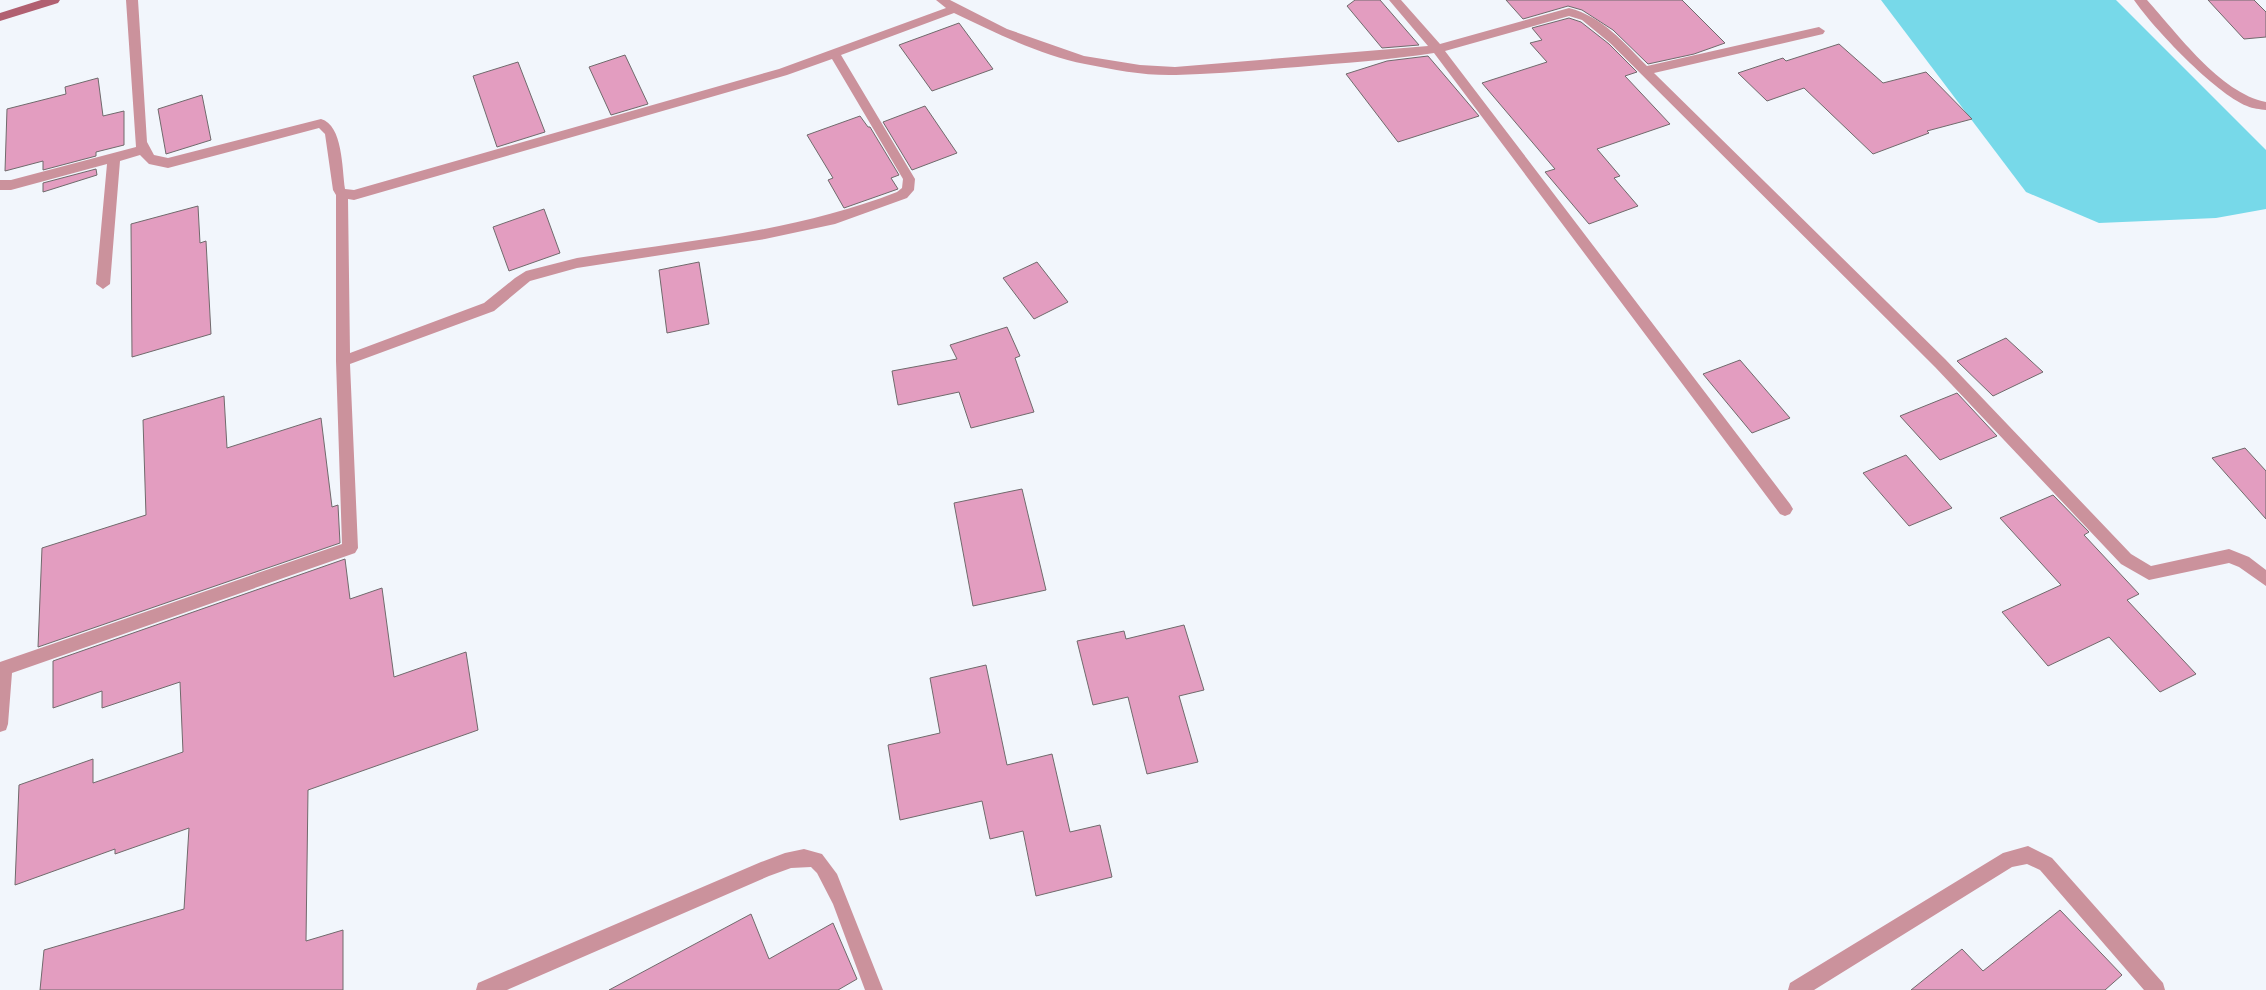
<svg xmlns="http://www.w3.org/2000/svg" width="2266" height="990" font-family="Ubuntu,sans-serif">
	<rect width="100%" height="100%" fill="#f2f6fc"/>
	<!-- water -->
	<path fill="#77d9e9" d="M1881 0H2116L2266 150V209L2216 218 2099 223 2026 192Z"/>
	<!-- building -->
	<g fill="#e39dc0" stroke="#706a6c">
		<path d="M1355 0H1380L1419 45 1382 48 1347 6Z"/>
		<path d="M1506 0H1682L1725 43 1694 54 1648 64 1613 30 1582 10 1568 6 1523 19Z"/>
		<path d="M2208 0H2254L2266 12V37L2244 39Z"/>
		<path d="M1569 18 1581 22 1609 44 1637 72 1625 76 1670 124 1597 149 1620 176 1614 178 1638 206 1589 224 1545 172 1555 169 1482 83 1547 62 1530 43 1542 40 1532 28Z"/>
		<path d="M959 23 993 69 932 91 899 45Z"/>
		<path d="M1839 44 1883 83 1926 72 1972 119 1927 131 1929 133 1873 154 1804 88 1767 101 1738 73 1783 58 1786 61Z"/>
		<path d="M625 55 648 104 611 115 589 67Z"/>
		<path d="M1428 56 1479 116 1398 142 1346 74 1387 61Z"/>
		<path d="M518 62 545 132 497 147 473 76Z"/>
		<path d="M98 78 103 116 124 111V145L96 152V156L43 170V161L5 171 7 109 66 94 65 87Z"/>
		<path d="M202 95 211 140 166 154 158 109Z"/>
		<path d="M925 106 957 153 912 170 883 122Z"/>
		<path d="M860 116 868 127H870L899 175 891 178 898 189 844 208 828 180 833 178 807 135Z"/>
		<path d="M96 169 97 175 43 192V183Z"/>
		<path d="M198 206 200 243 206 241 211 334 132 357 131 224Z"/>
		<path d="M544 209 560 253 509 271 493 227Z"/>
		<path d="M699 262 709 324 667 333 659 270Z"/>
		<path d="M1037 262 1068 302 1034 319 1003 278Z"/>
		<path d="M1007 327 1020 356 1015 358 1034 412 971 428 959 392 898 405 892 371 957 359 950 345Z"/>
		<path d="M2006 338 2043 372 1993 396 1957 361Z"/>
		<path d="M1740 360 1790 418 1752 433 1703 374Z"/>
		<path d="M1957 393 1997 436 1940 460 1900 416Z"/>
		<path d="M224 396 227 448 321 418 332 507 338 505 340 543 38 647 42 548 146 515 143 420Z"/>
		<path d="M2245 448 2266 471V519L2212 458Z"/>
		<path d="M1906 455 1952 508 1909 526 1863 473Z"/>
		<path d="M1022 489 1046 590 973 606 954 503Z"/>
		<path d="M2053 495 2089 532 2084 535 2139 594 2127 600 2196 674 2160 692 2109 637 2048 666 2002 612 2061 585 2000 518Z"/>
		<path d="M345 559 350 599 382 588 394 677 466 652 478 730 308 790 306 941 343 930V990H40L44 950 184 909 189 828 115 854V849L15 885 19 785 93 759V783L183 752 180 682 102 708V691L53 708V661Z"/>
		<path d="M1184 625 1204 690 1179 696 1198 762 1147 774 1128 697 1093 705 1077 641 1124 631 1126 639Z"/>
		<path d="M986 665 1007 765 1052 754 1070 832 1100 825 1112 877 1036 896 1023 831 990 839 982 801 900 820 888 745 940 733 930 678Z"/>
		<path d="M2060 910 2122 975 2105 990H1911L1962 949 1983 971Z"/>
		<path d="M751 914 769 959 833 923 857 979 838 990H609Z"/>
	</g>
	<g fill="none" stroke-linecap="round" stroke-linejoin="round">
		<!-- street -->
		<g fill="#cb929c" fill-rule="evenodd">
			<path d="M126 0H138L147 142 154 155 168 158 321 119C343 125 342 169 345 189L354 190 779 69 946 8 936 0H950L1007 29 1084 56 1140 65 1175 67 1428 46 1389 0H1401L1440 44 1569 8C1603 17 1623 42 1647 66L1819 27 1825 31 1823 34 1654 73 1945 359 2131 554 2151 566 2229 549 2249 557 2266 570V586L2239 567 2229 563 2149 580 2121 564 1935 367 1610 43 1582 20 1569 16 1445 51 1790 504 1793 509 1790 514 1785 516 1780 514 1434 53C1389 60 1343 63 1298 67 1257 70 1217 74 1176 75 1146 76 1115 70 1085 64 1040 55 996 33 954 13L841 55 915 179 914 190 907 198 835 224 765 239 577 268 530 281 494 311 350 364 358 548 355 553 12 673 8 724 6 730 0 732V662L342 544 336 361V195L333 190 325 134 319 128 168 168 149 164 140 155 120 161 110 284 103 289 96 284 107 164 11 190H0V180H11L136 147ZM832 59 903 179 902 188 897 192C795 232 685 241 577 258L526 271 515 278 484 303 350 353 348 199 354 200 787 75Z"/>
			<path d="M2134 0H2147C2177 33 2220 93 2266 102V110C2260 109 2253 109 2247 106 2215 93 2154 29 2134 0Z"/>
			<path d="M2028 846 2052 858 2163 983 2165 990H2144L2040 870 2027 864 2012 867 1814 990H1788L1790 983 2003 853Z"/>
			<path d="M804 849 822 854 837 874 883 990H865L833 904 817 873 811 867 791 868 769 876 507 990H476L478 983 761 862 785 853Z"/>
		</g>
		<!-- secondary -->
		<path fill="#b16071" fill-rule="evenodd" d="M41 0H60L58 3 0 21V13Z"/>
	</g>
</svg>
